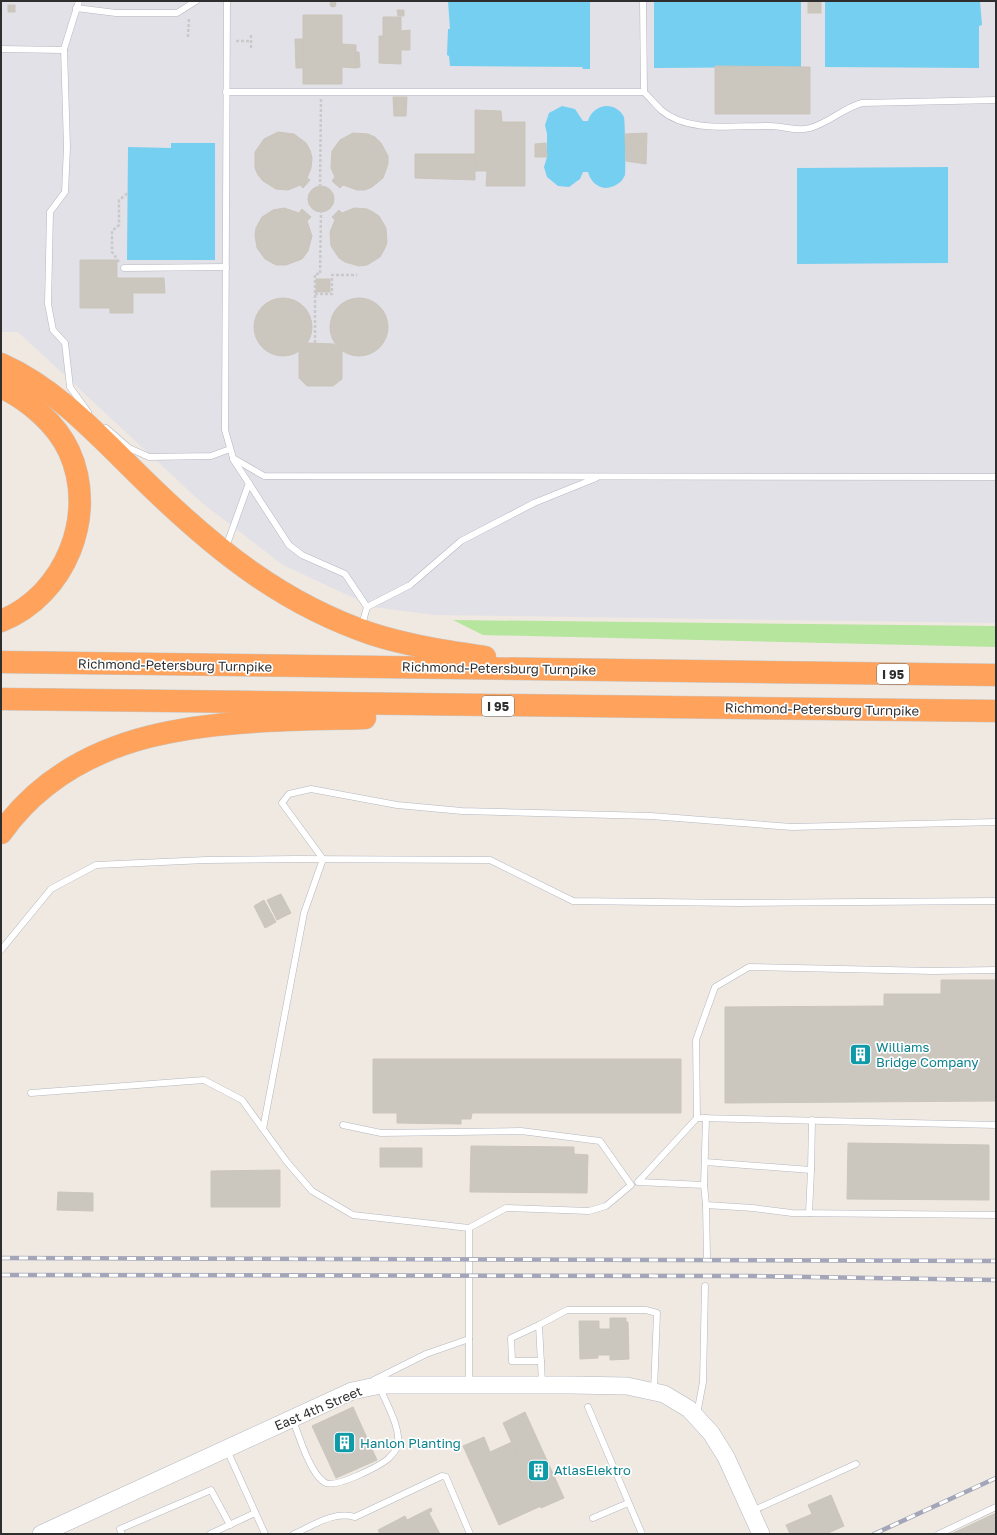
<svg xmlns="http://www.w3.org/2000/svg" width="997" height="1535" font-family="'Golos Text',sans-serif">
	<rect width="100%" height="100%" fill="#efe9e1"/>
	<!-- industrial -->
	<path fill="#e3e1e8" d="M1 1H996V623L435 615 373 607 283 565 202 503 18 332H1Z"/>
	<!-- green -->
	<path fill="#b6e59e" d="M453 620 996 626V647L483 635Z"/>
	<!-- water -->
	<g fill="#75cff0">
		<path d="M448 1H590V69H583L582 67 450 66 449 56 447 55 448 29H450Z"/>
		<path d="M654 1H801V67L654 68Z"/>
		<path d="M825 1H980L982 25 979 26V68L825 67Z"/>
		<path d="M562 106 575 109 583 121H588C593 104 615 100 624 117 625 120 626 171 625 175 622 183 613 188 605 188 596 187 590 180 588 172H583L580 179 569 187 558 186 547 177 544 167 547 157V134L545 125 549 113Z"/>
		<path d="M171 143H215V260H127L128 147 171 148Z"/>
		<path d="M948 167V263L797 264V168Z"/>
	</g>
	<!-- building -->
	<g fill="#cbc7bf" stroke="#cbc5ba">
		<circle cx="333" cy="4" r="3"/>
		<rect x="808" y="1" width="13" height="12"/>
		<rect x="8" y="5" width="7" height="7"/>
		<path d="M397 10H404V16H398Z"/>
		<path d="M303 15H342V44L356 45V68L342 67V84H303Z"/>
		<path d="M383 17H401V31L410 30V50H401V64L379 63V36H383Z"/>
		<path d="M295 39H303V68H296Z"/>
		<path d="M356 52H359L360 67 356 68Z"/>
		<path d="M715 66 810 67V114H715Z"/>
		<path d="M393 97H407L406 116H394Z"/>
		<path d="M475 110 501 111 502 122H525V186H486L487 171H475Z"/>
		<path d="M278 132 294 134 306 143 310 150 312 158 311 168 307 178 310 180 303 188 300 185 288 190 276 189 263 181 258 175 255 168V152L264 139Z"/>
		<path d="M353 133 368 134 375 137 381 143 388 156V164L383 178 372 187 365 190H357L343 185 340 188 332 181 335 177 331 168 332 151 340 140Z"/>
		<path d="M647 133 646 164 626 161 625 134Z"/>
		<path d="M546 143 547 157H535V144Z"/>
		<path d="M415 154H475V180L415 178Z"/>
		<circle cx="321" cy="199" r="13"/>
		<path d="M284 208 299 213 302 209 311 217 307 221 312 236 308 251 302 259 286 265H276L265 259 257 248 255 235 256 228 262 217 273 210Z"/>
		<path d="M354 208 367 209 373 212 379 216 386 228 387 243 384 250 380 257 367 265 359 266 345 262 339 258 331 246 330 232 335 220 332 217 339 210 342 213Z"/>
		<path d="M80 260H117V278H164L165 293H133V313H110V308H80Z"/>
		<rect x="316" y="279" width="14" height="13"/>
		<circle cx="283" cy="327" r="29"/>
		<circle cx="359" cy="327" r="29"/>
		<path d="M307 343 334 344 342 351V379L333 386H307L299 378V351Z"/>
		<path d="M281 894 291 913 277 920 267 900Z"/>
		<path d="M264 900 276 922 265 928 254 906Z"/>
		<path d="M941 980H996V1101L725 1103V1007L884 1006V994H941Z"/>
		<path d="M373 1059H681V1113H472L471 1119H461V1124L397 1123V1113H373Z"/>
		<path d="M848 1143 989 1145V1200L847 1199Z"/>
		<path d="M471 1146 574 1147V1154L588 1155 587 1193 470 1192Z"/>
		<rect x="380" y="1148" width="42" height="19"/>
		<path d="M280 1170V1207H211V1171Z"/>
		<path d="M58 1192 93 1193V1211L57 1210Z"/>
		<path d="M610 1318H626V1322H628L629 1359 610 1360V1355H598V1358L580 1359 579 1321H599V1329H610Z"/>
		<path d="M353 1407 377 1460 336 1478 312 1426Z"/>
		<path d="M525 1412 564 1498 541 1508 503 1423Z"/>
		<path d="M484 1437 490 1452 512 1442 541 1506 499 1525 463 1446Z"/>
		<path d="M831 1495 844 1526 826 1534H790L786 1525 812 1514 808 1505Z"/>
		<path d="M431 1508 432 1511 429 1513 440 1534H380L378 1530 405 1516 407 1520Z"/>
		<path d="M996 1513V1534H951Z"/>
	</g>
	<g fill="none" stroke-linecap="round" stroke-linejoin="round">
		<defs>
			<g id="lane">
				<path d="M79 1 64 49 67 147 65 192 50 212 48 304 53 330 65 343 70 387 88 412"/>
				<path d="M227 1 225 430 233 458 264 476 996 477"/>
				<path d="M76 8 116 13H177L196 1"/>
				<path d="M1 49 64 50"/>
				<path d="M226 92H644L643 1"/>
				<path d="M644 92C650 98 655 104 661 110 689 134 737 125 771 126 784 126 797 132 810 128 829 123 843 108 862 103L996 100"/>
				<path d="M124 268 226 267"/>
				<path d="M106 428 129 448 149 457 211 456 230 449"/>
				<path d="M233 459 289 545 302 555 345 574 367 607 362 625"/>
				<path d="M226 547 249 483"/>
				<path d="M367 607 410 585 461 541 534 503 596 478"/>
				<path d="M1 950 51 889 96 865 206 860 296 859 490 860 573 901 739 903 996 901"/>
				<path d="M31 1093 204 1080 242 1100 287 1162 312 1191 353 1215 469 1228 506 1208 589 1211 606 1206 631 1185 600 1141 521 1131 381 1133 343 1125"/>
				<path d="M697 1118 996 1125"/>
				<path d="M263 1129 304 913 323 859 282 803 289 794 311 789 397 805 462 811 651 816 792 827 996 822"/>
				<path d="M705 1162 811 1170 812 1120"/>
				<path d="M639 1181 697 1118 696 1040 715 987 749 967 933 971 996 970"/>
				<path d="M638 1182 704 1185 706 1205 753 1208 792 1213 996 1215"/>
				<path d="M704 1185 706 1118"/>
				<path d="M706 1205 707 1257"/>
				<path d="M809 1213 811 1170"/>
				<path d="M469 1228V1384"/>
				<path d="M539 1325 511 1338 512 1361H541"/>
				<path d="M374 1380 426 1354 469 1339"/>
				<path d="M542 1383 539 1325 567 1310H646L657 1313 654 1391"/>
				<path d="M588 1407 642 1534"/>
				<path d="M697 1414 703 1382 705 1286"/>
				<path d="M293 1420C299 1436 310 1473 324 1482 334 1490 379 1466 388 1459 391 1456 396 1450 397 1447 403 1431 385 1401 379 1386"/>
				<path d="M227 1450 265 1534"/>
				<path d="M752 1511 856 1464"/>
				<path d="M593 1518 628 1503"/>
				<path d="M122 1534 120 1529 211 1490 230 1525"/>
				<path d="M210 1534 255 1513"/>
				<path d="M294 1534C314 1525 333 1511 355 1517L442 1476 446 1477 470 1534"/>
				<path d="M939 1534 996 1507"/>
			</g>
			<path id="secondary" d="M41 1534 352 1391 381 1385H570L627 1386 664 1394 689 1409 711 1433 726 1457 761 1534"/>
			<g id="highway">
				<path d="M1 364C60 390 104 442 150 486 216 550 283 604 372 634 409 646 447 651 485 657"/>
				<path d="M1 387C28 400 56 423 69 451 98 514 66 595 1 621"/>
				<path d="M1 662 996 675"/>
				<path d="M1 699 996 711"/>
				<path d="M1 833C85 715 236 722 365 718"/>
			</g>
		</defs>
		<!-- lane casing -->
		<use href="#lane" stroke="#b4b7c1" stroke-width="7"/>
		<!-- secondary casing -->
		<use href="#secondary" stroke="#b4b7c1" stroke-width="18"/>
		<!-- highway casing -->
		<use href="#highway" stroke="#c9c9c9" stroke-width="23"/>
		<!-- path -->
		<g stroke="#c9c9c9" stroke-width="2.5" stroke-dasharray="3 2" stroke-linecap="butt">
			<path d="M188 37 189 17"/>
			<path d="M236 41H251"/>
			<path d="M251 48V35"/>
			<path d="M320 187 321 99"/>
			<path d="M119 262 112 252V231L119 225V200L128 193"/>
			<path d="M315 294H332V275H357"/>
			<path d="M315 343V274H320L321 211"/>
		</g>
		<!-- lane -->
		<use href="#lane" stroke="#fff" stroke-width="6"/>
		<!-- secondary -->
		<use href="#secondary" stroke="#fff" stroke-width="17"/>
		<!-- highway -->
		<use href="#highway" stroke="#ffa35c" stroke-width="22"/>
		<defs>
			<g id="rail">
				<path d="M1 1258 996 1261"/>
				<path d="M1 1275 749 1276 996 1280"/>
				<path d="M874 1534 996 1478"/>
			</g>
		</defs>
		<!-- rail casing -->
		<use href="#rail" stroke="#a3a6b8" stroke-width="4.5"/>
		<!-- rail -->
		<use href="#rail" stroke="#fff" stroke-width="3" stroke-dasharray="9" stroke-linecap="butt"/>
	</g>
	<!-- icons -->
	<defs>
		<symbol id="building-square" viewBox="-11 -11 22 22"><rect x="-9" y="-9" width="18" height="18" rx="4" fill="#0f9aa8" stroke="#fff"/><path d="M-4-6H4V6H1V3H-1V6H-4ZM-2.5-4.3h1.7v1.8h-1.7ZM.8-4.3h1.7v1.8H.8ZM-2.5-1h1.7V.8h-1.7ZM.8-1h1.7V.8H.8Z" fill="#fff"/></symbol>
	</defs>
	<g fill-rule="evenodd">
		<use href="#building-square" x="848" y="1042" width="25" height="25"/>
		<use href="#building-square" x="332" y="1430" width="25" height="25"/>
		<use href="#building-square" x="526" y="1458" width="25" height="25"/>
	</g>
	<g text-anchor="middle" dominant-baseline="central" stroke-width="3.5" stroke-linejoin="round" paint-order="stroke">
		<!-- shield labels -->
		<g fill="#fff" stroke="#6d6d6d" stroke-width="1">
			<rect x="877" y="664" width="32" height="20" rx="3"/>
			<rect x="482" y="696" width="32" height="20" rx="3"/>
		</g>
		<g font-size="12" font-weight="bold" fill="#2e2e2e">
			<text x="893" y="674">I 95</text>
			<text x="498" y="706">I 95</text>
		</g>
		<!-- street labels -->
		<g font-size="13" fill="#2e2e2e" stroke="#fff">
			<text transform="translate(175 665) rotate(1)">Richmond-Petersburg Turnpike</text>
			<text transform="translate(499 668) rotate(1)">Richmond-Petersburg Turnpike</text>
			<text transform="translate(822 709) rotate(1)">Richmond-Petersburg Turnpike</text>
			<text transform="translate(318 1408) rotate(-23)">East 4th Street</text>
		</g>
		<!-- culture labels -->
		<g font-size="13" fill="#0d838f" stroke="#fff" text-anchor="start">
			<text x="876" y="1047">Williams<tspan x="876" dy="15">Bridge Company</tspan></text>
			<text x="360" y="1443">Hanlon Planting</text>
			<text x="554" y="1470">AtlasElektro</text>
		</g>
	</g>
	<!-- border -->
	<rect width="997" height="1535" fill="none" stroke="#2e2e2e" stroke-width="4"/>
</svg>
